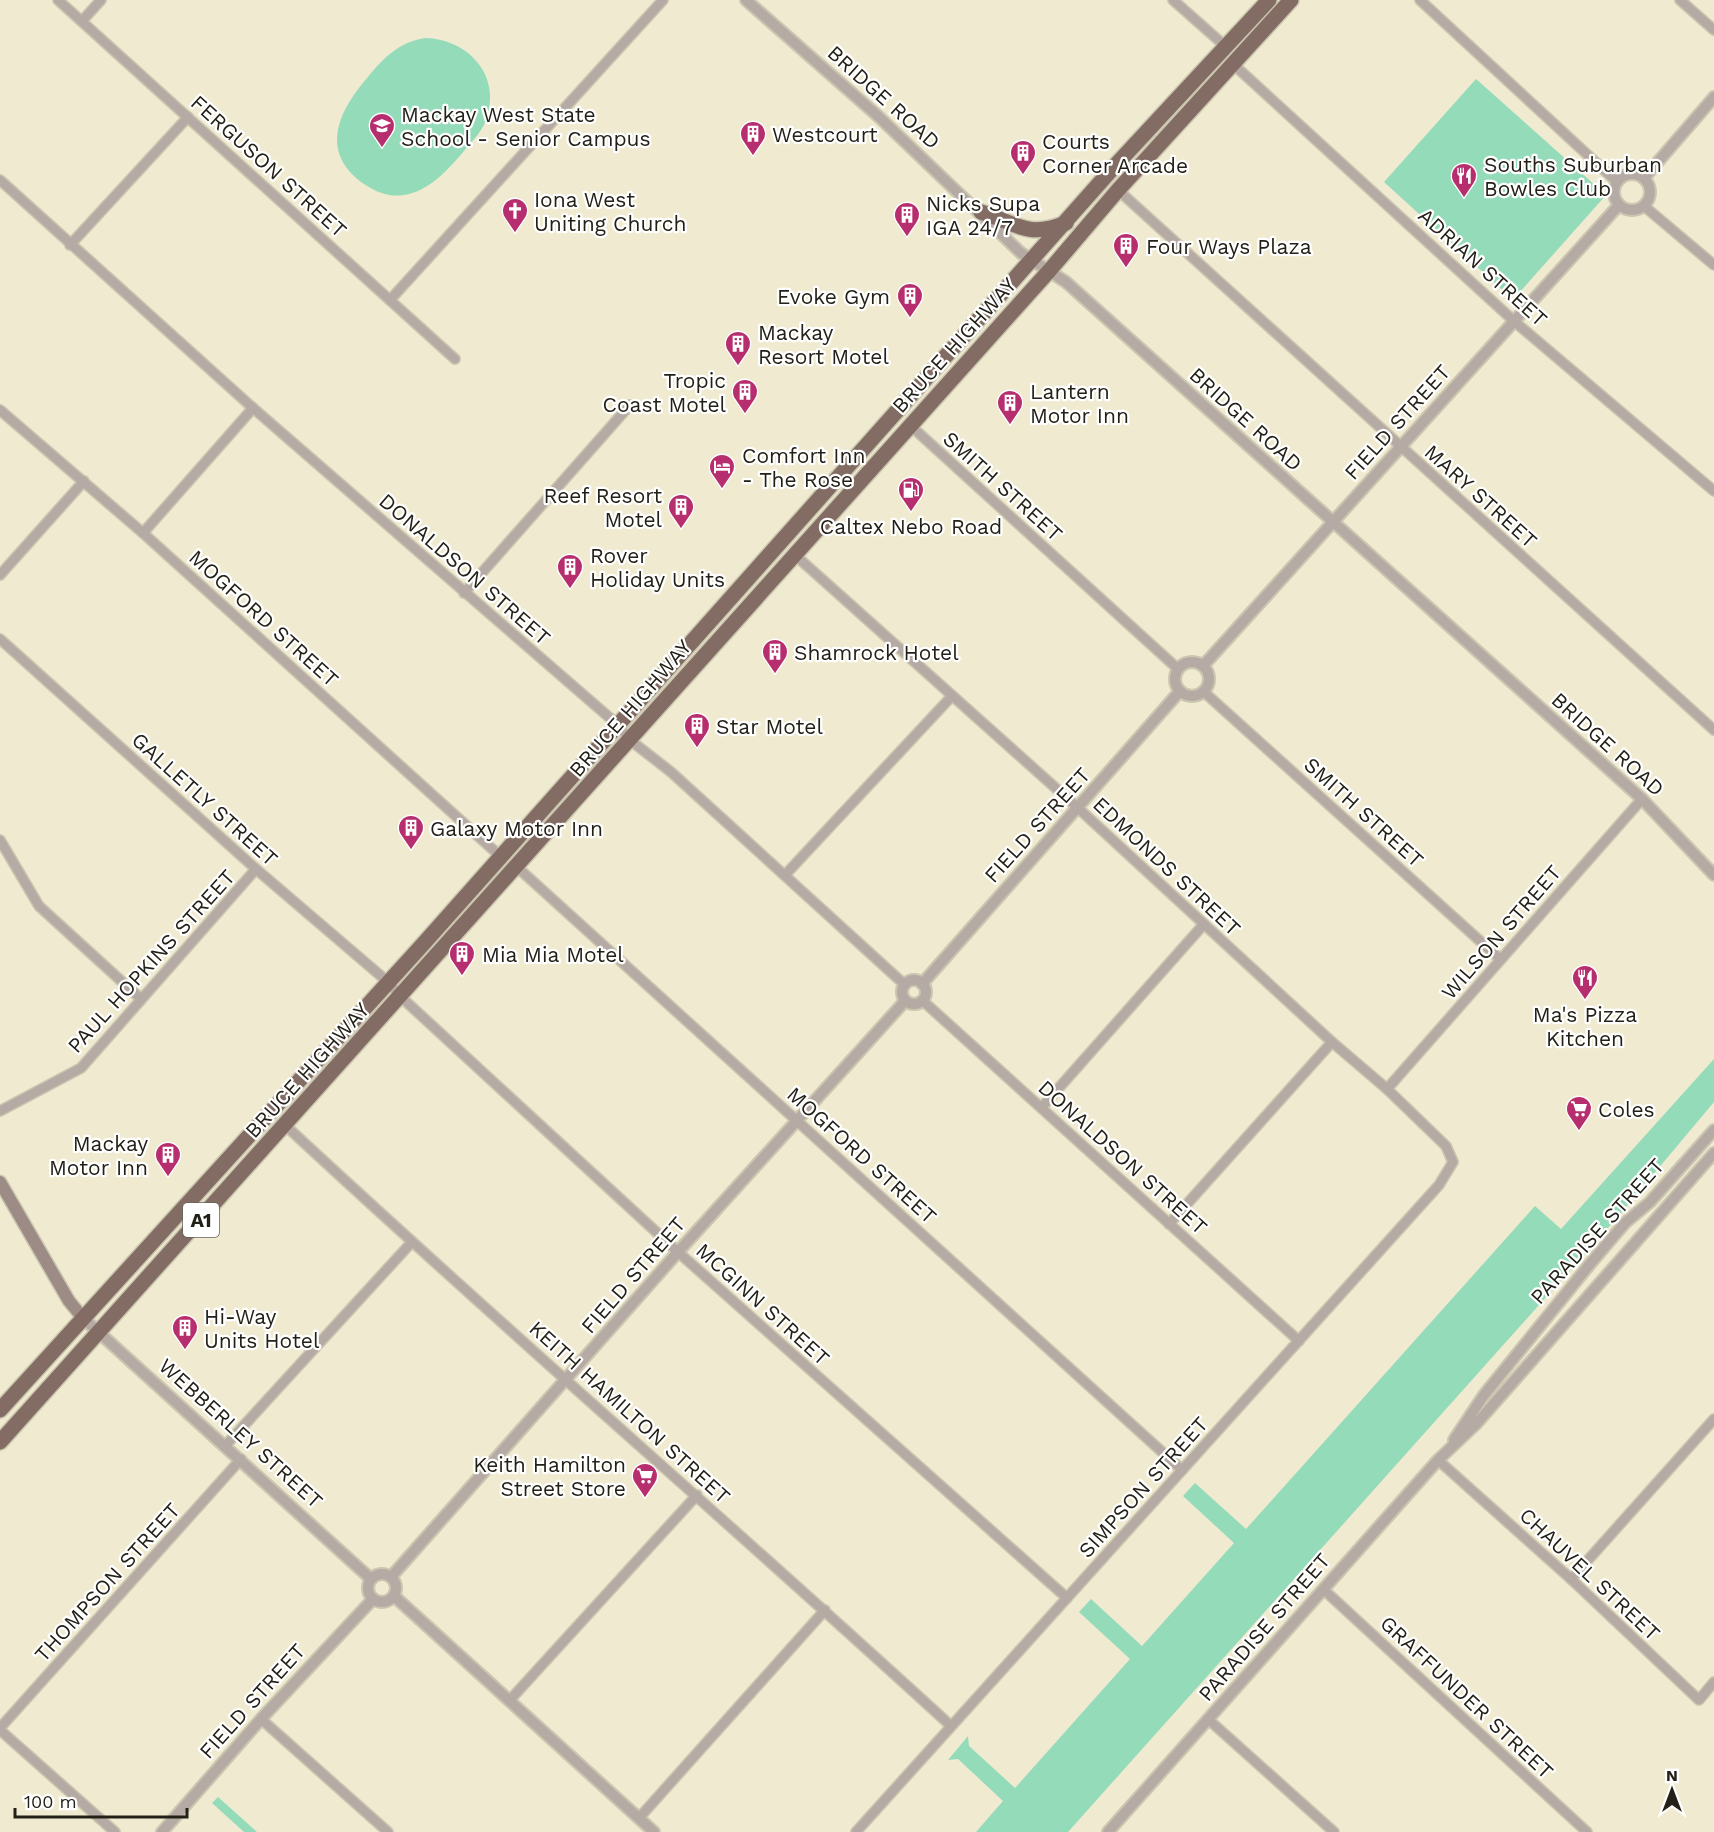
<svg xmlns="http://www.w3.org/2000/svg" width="1714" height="1832" font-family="'Work Sans',sans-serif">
	<rect width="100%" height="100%" fill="#f0ead0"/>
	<!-- green -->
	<g fill="#94dbba">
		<path d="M425 38C467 39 501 74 487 117 483 131 473 140 464 151 438 182 406 213 364 184 319 152 338 112 367 78 384 58 397 43 425 38Z"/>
		<path d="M1476 79 1606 195 1519 293 1508 295 1384 182Z"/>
		<path d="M1714 1059V1102L1615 1220 1068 1832H976L1003 1801 958 1759 948 1760 968 1736 969 1746 1015 1788 1130 1659 1079 1612 1091 1599 1142 1646 1234 1543 1183 1496 1195 1483 1246 1529 1535 1206 1561 1229Z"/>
		<path d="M218 1797 257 1832H244L212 1803Z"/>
	</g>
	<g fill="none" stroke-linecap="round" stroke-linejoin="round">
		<defs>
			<g id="minor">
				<path d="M58 0 455 359"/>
				<path d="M1173 0 1225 46"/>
				<path d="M1420 0 1617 182"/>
				<path d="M1680 0 1714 30"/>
				<path d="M82 21 101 0"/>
				<path d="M1233 64 1515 322 1714 491"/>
				<path d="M0 180 253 408 618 725 630 740 671 772 905 985"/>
				<path d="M1118 190 1714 730"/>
				<path d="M1644 206 1714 265"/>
				<path d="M70 245 188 117"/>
				<path d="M390 300 663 0"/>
				<path d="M0 410 143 533 500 856"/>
				<path d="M911 426 1178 669"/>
				<path d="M143 533 253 408"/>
				<path d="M795 555 1078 808 1332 1042 1387 1089 1446 1146 1453 1162 1439 1185 856 1832"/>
				<path d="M0 575 84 481"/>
				<path d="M464 593 630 405"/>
				<path d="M0 639 256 869 388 982 401 997 678 1252 1067 1598"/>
				<path d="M1204 692 1500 959"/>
				<path d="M0 840 39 906 141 999"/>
				<path d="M517 867 1182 1470"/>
				<path d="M785 875 951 697"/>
				<path d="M923 1001 1299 1341"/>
				<path d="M1387 1089 1642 799"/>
				<path d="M1042 1107 1204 924"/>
				<path d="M0 1111 81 1068 256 869"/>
				<path d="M285 1125C504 1329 731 1524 951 1726"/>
				<path d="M1169 1224 1332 1042"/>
				<path d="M226 1445 411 1243"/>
				<path d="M1438 1460 1571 1579 1699 1700 1714 1682"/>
				<path d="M1571 1579 1714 1419"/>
				<path d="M1323 1589 1587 1832"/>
				<path d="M509 1701 697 1495"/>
				<path d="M261 1719 388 1832"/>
				<path d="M1209 1720 1334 1832"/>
				<path d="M0 1728 241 1459"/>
				<path d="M0 1730 115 1832"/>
				<path d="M639 1818 825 1610"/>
			</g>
			<g id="tertiary">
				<path d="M746 0 879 117 1021 253 1066 282 1642 799 1714 875"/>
				<circle cx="1632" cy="192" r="18"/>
				<path d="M1644 178 1714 97"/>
				<circle cx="1192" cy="679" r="17"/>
				<path d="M1203 666 1619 205"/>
				<circle cx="914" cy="992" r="12"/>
				<path d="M922 984 1180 691"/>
				<path d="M83 1318 371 1579"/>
				<path d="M1454 1440 1484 1395 1590 1264 1625 1223 1650 1202 1714 1130"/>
				<circle cx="382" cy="1588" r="14"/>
				<path d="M391 1577 678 1252 905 1001"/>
				<path d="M394 1596 654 1832"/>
				<path d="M162 1832 261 1719 373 1599"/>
				<path d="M1108 1832 1438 1460 1477 1423 1714 1153"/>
			</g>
			<path id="secondary" d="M0 1182 69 1301 83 1318"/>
			<g id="trunk">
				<path d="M981 212C1016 223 1027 239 1066 223"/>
				<path d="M0 1410 425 942 1113 168 1269 0"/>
				<path d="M0 1442 1049 271 1118 190 1291 0"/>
			</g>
		</defs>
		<!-- minor casing -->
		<use href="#minor" stroke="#cbc6af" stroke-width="12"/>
		<!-- tertiary casing -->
		<use href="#tertiary" stroke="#cbc6af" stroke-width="14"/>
		<!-- secondary casing -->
		<use href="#secondary" stroke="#cbc6af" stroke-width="15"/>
		<!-- trunk casing -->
		<use href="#trunk" stroke="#cbc6af" stroke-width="18"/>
		<!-- minor -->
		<use href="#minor" stroke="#b6aaa5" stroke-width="9"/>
		<!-- tertiary -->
		<use href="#tertiary" stroke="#b6aaa5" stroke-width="10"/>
		<!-- secondary -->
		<use href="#secondary" stroke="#9d8b85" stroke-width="12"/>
		<!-- trunk -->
		<use href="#trunk" stroke="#826c63" stroke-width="15"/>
	</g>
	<!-- icons -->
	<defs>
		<symbol id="school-pin" viewBox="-11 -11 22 30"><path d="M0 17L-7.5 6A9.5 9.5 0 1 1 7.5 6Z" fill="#b72e6e" stroke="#fff"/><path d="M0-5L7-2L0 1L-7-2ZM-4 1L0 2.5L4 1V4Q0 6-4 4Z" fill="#fff"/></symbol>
		<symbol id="building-pin" viewBox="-11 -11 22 30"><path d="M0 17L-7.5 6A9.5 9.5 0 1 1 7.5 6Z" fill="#b72e6e" stroke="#fff"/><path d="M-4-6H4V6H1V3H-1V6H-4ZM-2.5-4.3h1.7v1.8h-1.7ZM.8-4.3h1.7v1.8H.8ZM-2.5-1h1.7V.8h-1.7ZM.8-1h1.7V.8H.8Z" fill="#fff"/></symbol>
		<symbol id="restaurant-pin" viewBox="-11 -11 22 30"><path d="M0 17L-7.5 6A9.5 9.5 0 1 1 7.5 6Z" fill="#b72e6e" stroke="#fff"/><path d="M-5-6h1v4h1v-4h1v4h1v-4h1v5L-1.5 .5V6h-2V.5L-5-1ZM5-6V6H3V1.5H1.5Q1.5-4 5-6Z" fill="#fff"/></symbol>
		<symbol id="church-pin" viewBox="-11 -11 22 30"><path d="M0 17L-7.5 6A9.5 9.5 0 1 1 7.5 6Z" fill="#b72e6e" stroke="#fff"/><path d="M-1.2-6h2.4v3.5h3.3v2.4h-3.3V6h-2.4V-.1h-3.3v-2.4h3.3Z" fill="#fff"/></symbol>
		<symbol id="hotel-pin" viewBox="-11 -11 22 30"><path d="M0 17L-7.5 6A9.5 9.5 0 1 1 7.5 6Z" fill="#b72e6e" stroke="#fff"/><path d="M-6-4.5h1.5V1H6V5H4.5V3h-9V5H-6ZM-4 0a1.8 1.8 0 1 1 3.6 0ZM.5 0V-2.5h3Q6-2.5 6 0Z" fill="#fff"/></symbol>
		<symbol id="fuel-pin" viewBox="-11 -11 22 30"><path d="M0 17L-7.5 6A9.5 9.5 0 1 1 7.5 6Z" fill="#b72e6e" stroke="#fff"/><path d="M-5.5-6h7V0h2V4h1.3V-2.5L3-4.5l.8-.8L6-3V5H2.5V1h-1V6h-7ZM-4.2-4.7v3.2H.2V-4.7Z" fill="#fff"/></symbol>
		<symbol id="supermarket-pin" viewBox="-11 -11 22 30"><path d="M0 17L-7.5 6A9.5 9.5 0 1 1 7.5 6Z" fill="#b72e6e" stroke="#fff"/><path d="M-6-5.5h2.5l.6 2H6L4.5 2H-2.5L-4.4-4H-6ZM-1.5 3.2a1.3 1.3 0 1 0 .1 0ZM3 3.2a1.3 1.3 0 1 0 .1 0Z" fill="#fff"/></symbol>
	</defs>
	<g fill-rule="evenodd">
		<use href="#school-pin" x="367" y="111" width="30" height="40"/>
		<use href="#building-pin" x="738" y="119" width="30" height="40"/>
		<use href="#building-pin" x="1008" y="138" width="30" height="40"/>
		<use href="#restaurant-pin" x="1449" y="161" width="30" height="40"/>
		<use href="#church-pin" x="500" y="196" width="30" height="40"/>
		<use href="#building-pin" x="892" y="200" width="30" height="40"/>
		<use href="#building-pin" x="1111" y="231" width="30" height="40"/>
		<use href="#building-pin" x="895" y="281" width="30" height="40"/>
		<use href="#building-pin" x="723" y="329" width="30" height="40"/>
		<use href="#building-pin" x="730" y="377" width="30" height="40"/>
		<use href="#building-pin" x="995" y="388" width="30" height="40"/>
		<use href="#hotel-pin" x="707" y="452" width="30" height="40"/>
		<use href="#fuel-pin" x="896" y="475" width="30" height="40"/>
		<use href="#building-pin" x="666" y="492" width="30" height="40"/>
		<use href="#building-pin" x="555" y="552" width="30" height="40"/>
		<use href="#building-pin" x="760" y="637" width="30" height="40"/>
		<use href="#building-pin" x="682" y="711" width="30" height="40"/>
		<use href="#building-pin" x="396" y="813" width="30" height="40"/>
		<use href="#building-pin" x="447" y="939" width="30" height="40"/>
		<use href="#restaurant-pin" x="1570" y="963" width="30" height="40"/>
		<use href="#supermarket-pin" x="1564" y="1094" width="30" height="40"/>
		<use href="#building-pin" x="153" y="1140" width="30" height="40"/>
		<use href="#building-pin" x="170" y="1313" width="30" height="40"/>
		<use href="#supermarket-pin" x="630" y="1461" width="30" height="40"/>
	</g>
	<g text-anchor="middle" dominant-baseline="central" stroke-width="4.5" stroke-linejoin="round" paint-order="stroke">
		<!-- shield labels -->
		<rect fill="#fff" stroke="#65645d" stroke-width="1.5" x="183" y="1203" width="36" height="34" rx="4.5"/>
		<g font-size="20" font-weight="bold" fill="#232117">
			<text x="201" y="1220">A1</text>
		</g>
		<!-- street labels -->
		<g font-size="21" fill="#232117" stroke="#fff">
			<text transform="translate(884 97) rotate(42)">BRIDGE ROAD</text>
			<text transform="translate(269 166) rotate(42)">FERGUSON STREET</text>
			<text transform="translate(1483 267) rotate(42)">ADRIAN STREET</text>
			<text transform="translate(954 345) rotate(-48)">BRUCE HIGHWAY</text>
			<text transform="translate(1246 419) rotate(42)">BRIDGE ROAD</text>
			<text transform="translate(1397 422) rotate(-48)">FIELD STREET</text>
			<text transform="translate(1003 486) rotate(42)">SMITH STREET</text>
			<text transform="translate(1481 496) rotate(42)">MARY STREET</text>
			<text transform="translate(465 569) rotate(41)">DONALDSON STREET</text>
			<text transform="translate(264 618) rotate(42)">MOGFORD STREET</text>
			<text transform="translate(630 708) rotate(-49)">BRUCE HIGHWAY</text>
			<text transform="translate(1608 744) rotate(42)">BRIDGE ROAD</text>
			<text transform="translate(205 799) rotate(42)">GALLETLY STREET</text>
			<text transform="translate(1364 812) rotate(42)">SMITH STREET</text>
			<text transform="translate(1037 825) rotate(-48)">FIELD STREET</text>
			<text transform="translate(1167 866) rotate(43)">EDMONDS STREET</text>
			<text transform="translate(1501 932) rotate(-49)">WILSON STREET</text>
			<text transform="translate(151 961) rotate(-48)">PAUL HOPKINS STREET</text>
			<text transform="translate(307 1070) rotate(-48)">BRUCE HIGHWAY</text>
			<text transform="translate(862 1155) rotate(42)">MOGFORD STREET</text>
			<text transform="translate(1123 1157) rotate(42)">DONALDSON STREET</text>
			<text transform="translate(1597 1231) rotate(-48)">PARADISE STREET</text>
			<text transform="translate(633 1275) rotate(-49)">FIELD STREET</text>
			<text transform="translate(763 1304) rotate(42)">MCGINN STREET</text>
			<text transform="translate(630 1412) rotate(42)">KEITH HAMILTON STREET</text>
			<text transform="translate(241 1433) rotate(42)">WEBBERLEY STREET</text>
			<text transform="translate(1143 1487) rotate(-48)">SIMPSON STREET</text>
			<text transform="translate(1590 1574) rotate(43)">CHAUVEL STREET</text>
			<text transform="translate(107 1582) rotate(-48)">THOMPSON STREET</text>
			<text transform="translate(1264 1627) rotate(-49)">PARADISE STREET</text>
			<text transform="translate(1467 1697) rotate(43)">GRAFFUNDER STREET</text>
			<text transform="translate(252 1701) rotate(-48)">FIELD STREET</text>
		</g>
		<!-- poi labels -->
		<g font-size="21" fill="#232117" stroke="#fff" text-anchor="start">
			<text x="401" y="114">Mackay West State<tspan x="401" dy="24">School - Senior Campus</tspan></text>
			<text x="772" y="134">Westcourt</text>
			<text x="1042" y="141">Courts<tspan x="1042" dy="24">Corner Arcade</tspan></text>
			<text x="1484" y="164">Souths Suburban<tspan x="1484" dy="24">Bowles Club</tspan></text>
			<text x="534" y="199">Iona West<tspan x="534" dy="24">Uniting Church</tspan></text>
			<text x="926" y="203">Nicks Supa<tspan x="926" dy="24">IGA 24/7</tspan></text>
			<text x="1146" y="246">Four Ways Plaza</text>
			<text x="890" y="296" text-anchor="end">Evoke Gym</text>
			<text x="758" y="332">Mackay<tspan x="758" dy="24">Resort Motel</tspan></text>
			<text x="726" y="380" text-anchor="end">Tropic<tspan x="726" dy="24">Coast Motel</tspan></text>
			<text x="1030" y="391">Lantern<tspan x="1030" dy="24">Motor Inn</tspan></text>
			<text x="742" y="455">Comfort Inn<tspan x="742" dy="24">- The Rose</tspan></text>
			<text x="662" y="495" text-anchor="end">Reef Resort<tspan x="662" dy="24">Motel</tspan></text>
			<text x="911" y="526" text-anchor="middle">Caltex Nebo Road</text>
			<text x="590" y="555">Rover<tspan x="590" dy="24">Holiday Units</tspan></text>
			<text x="794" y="652">Shamrock Hotel</text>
			<text x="716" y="726">Star Motel</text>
			<text x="430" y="828">Galaxy Motor Inn</text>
			<text x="482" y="954">Mia Mia Motel</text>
			<text x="1585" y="1014" text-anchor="middle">Ma's Pizza<tspan x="1585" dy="24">Kitchen</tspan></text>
			<text x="1598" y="1109">Coles</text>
			<text x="148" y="1143" text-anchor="end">Mackay<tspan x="148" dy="24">Motor Inn</tspan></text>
			<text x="204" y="1316">Hi-Way<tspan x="204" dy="24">Units Hotel</tspan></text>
			<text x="626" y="1464" text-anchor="end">Keith Hamilton<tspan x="626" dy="24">Street Store</tspan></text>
		</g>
	</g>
	<!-- north arrow -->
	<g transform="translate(1672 1790)" stroke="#ffffff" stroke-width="4.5" paint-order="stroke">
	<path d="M0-4.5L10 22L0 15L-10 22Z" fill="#232117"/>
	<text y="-9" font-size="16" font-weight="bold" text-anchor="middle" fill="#232117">N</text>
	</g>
	<!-- scale -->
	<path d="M15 1808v9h172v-9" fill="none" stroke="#232117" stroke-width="3"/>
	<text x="24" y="1808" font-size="18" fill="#232117" stroke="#ffffff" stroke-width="4.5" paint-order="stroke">100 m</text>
</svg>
